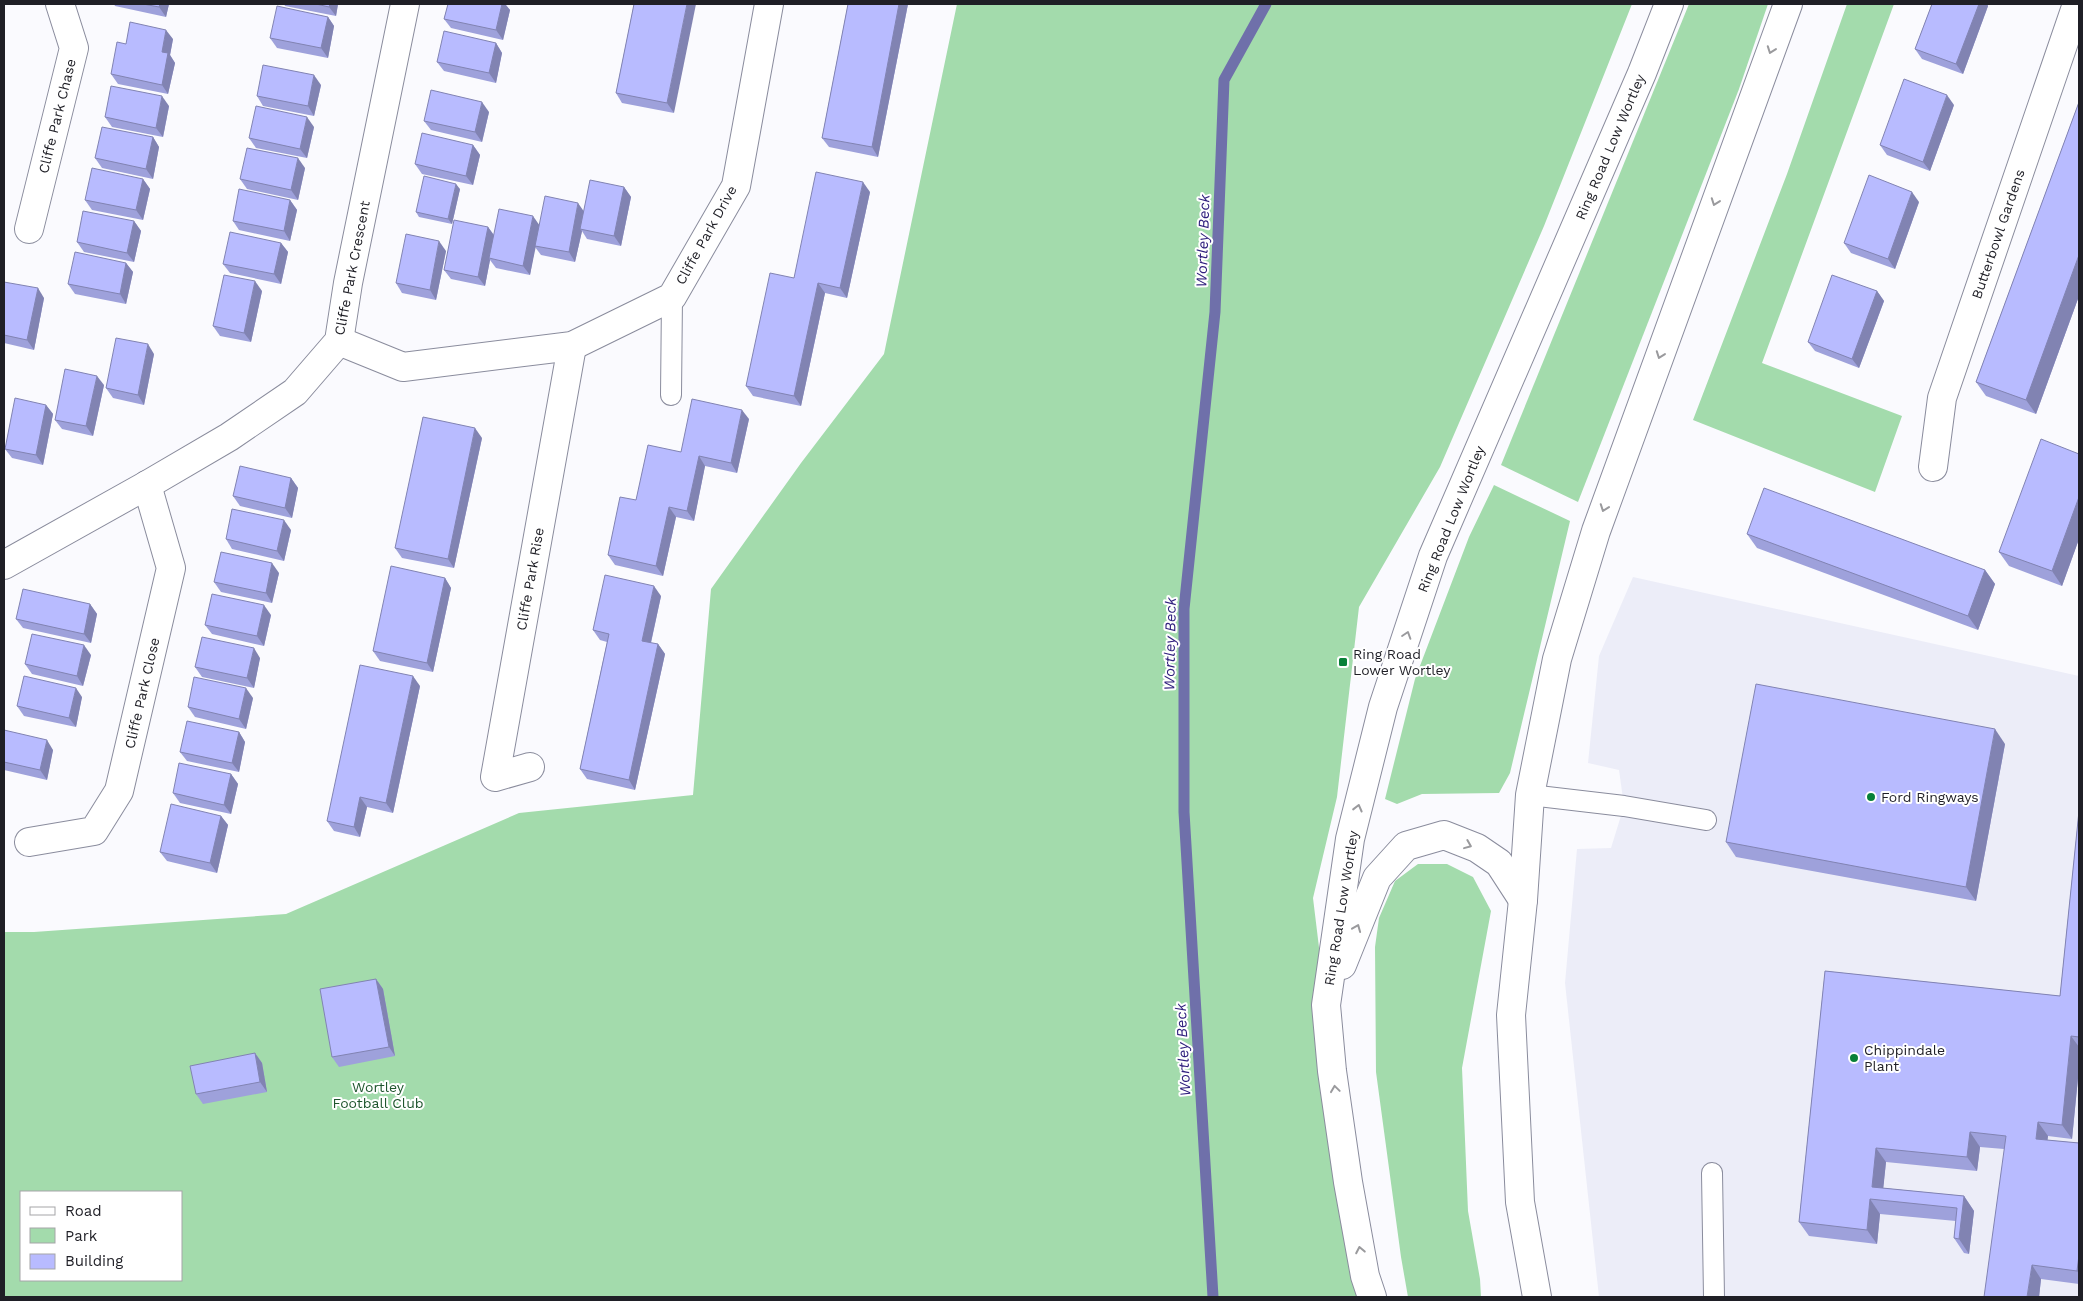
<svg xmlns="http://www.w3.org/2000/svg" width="2083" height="1301" font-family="'Work Sans',sans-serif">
	<rect width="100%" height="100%" fill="#fafafe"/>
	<!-- built -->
	<path fill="#ecedf8" d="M1633 577 2079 676V1297H1599L1565 983 1577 849 1611 848 1624 806 1619 770 1588 763 1599 656Z"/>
	<!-- green -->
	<g fill="#a3dbac" fill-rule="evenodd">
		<path d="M957 4H1632L1544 226 1440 467 1359 607 1337 797 1313 898 1326 1005 1372 1297H4V932H34L286 914 519 813 693 795 711 589 801 463 884 354ZM21 1192H181V1280H21Z"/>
		<path d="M1689 4H1768L1739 89 1578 502 1501 465Z"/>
		<path d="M1847 4H1894L1762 363 1902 416 1875 492 1693 420 1787 174Z"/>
		<path d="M1494 485 1570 521 1510 773 1499 793 1422 794 1397 804 1385 799 1415 679 1469 537Z"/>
		<path d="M1418 864H1447L1473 877 1491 911 1462 1068 1468 1211 1480 1279 1481 1297H1408L1401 1257 1376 1072 1375 947 1379 918 1395 881Z"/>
	</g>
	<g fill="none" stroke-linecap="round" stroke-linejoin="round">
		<!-- stream -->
		<path stroke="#6f70aa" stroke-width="11" d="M1213 1297 1184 812V609L1215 312 1224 80 1266 4"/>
		<defs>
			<g id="service">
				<path d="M671 395 672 297"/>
				<path d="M1530 795 1624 806 1706 820"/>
				<path d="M1712 1173 1714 1297"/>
			</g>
			<g id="minor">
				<path d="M29 229 74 48 60 4"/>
				<path d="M339 341 403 367 572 346 672 297 736 186 769 4"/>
				<path d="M1933 467 1942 398 2077 4"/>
				<path d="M4 565 147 485 229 437 295 392 339 341 348 283 405 4"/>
				<path d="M530 767 495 777 572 346"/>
				<path d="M29 842 94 831 119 791 171 568 147 485"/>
			</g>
			<g id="trunk">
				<path d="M1342 965 1377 878 1406 846 1444 835 1477 848 1499 863 1523 900"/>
				<path d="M1372 1297 1365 1276 1348 1182 1332 1071 1326 1005 1350 839 1383 707 1433 556 1642 73 1669 4"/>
				<path d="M1537 1297 1520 1202 1511 1015 1523 900 1530 795 1557 659 1596 531 1788 4"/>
			</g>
		</defs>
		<!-- service casing -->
		<use href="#service" stroke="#8a8c9d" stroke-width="22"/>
		<!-- minor casing -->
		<use href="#minor" stroke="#8a8c9d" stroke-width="30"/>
		<!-- trunk casing -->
		<use href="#trunk" stroke="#8a8c9d" stroke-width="30"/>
		<!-- service -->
		<use href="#service" stroke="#fff" stroke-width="20"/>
		<!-- minor -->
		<use href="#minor" stroke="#fff" stroke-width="28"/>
		<!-- trunk -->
		<use href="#trunk" stroke="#fff" stroke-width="28"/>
	</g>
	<!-- wall -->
	<g fill="#9ea1db">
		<path d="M114 4H169L166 17 115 6Z"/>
		<path d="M284 4H338L336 16 285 6Z"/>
		<path d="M448 4H505L510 10 503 40 451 28 444 19Z"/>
		<path d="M634 4 674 113 622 103 616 93Z"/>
		<path d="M848 4H908L878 157 829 147 822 138Z"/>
		<path d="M1932 4H1987L1988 6 1963 74 1922 59 1915 49Z"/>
		<path d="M328 17 334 26 328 58 277 48 270 38Z"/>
		<path d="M173 39 170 55 175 63 168 94 118 84 111 74 126 44Z"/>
		<path d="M496 43 502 53 496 83 444 71 437 62Z"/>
		<path d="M321 85 314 116 263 106 257 96Z"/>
		<path d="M2079 102V296L2036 414 1986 396 1976 382Z"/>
		<path d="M1954 105 1930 171 1887 155 1880 145Z"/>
		<path d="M169 106 163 137 112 127 105 117Z"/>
		<path d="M489 112 482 142 431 130 424 121Z"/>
		<path d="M314 127 307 158 256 148 249 138Z"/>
		<path d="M153 137 159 147 153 179 102 168 95 158Z"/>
		<path d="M473 145 480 155 473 185 422 174 415 164Z"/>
		<path d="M305 168 298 200 247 189 240 179Z"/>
		<path d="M143 179 150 189 143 220 92 210 85 200Z"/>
		<path d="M624 187 631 197 621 246 587 239 582 231 575 262 541 255 535 247 530 275 496 268 490 260 485 286 451 279 444 270 488 227 494 235 539 225 584 211Z"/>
		<path d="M460 189 452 224 419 217 416 212Z"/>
		<path d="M870 192 847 298 825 293 801 406 753 396 746 386 794 278Z"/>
		<path d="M290 200 297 210 290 241 239 230 233 221Z"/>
		<path d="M1919 202 1895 269 1851 253 1844 243Z"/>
		<path d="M134 221 141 231 134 262 84 252 77 242Z"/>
		<path d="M281 243 288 252 281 284 230 273 223 264Z"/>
		<path d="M446 251 436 300 402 293 396 283Z"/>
		<path d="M126 263 133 272 126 304 75 294 68 284Z"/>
		<path d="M4 284 44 298 34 350 4 343Z"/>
		<path d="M262 291 251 342 220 336 213 326Z"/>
		<path d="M1877 291 1884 301 1859 368 1815 351 1808 342Z"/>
		<path d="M154 354 144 405 113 398 106 388Z"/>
		<path d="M104 385 93 436 62 429 55 420Z"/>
		<path d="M46 405 53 414 43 465 12 458 5 449Z"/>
		<path d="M749 419 737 473 705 466 694 521 676 517 663 576 615 565 608 555 681 452Z"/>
		<path d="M482 438 454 568 402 558 395 548Z"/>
		<path d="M2079 454V539L2062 586 2009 566 1999 552Z"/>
		<path d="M291 478 298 488 292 518 240 506 233 496Z"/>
		<path d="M291 530 284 561 232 549 226 539Z"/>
		<path d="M1747 534 1985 570 1995 584 1978 630 1757 548Z"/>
		<path d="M279 573 272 603 221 592 214 582Z"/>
		<path d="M445 578 451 588 433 672 380 661 373 651Z"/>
		<path d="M661 596 651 643 658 644 665 654 635 790 587 779 580 769 607 642 600 640 593 630Z"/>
		<path d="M90 604 97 614 91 643 23 628 16 619Z"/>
		<path d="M271 615 264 646 212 634 205 625Z"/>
		<path d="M91 655 83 686 32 674 25 664Z"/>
		<path d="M260 658 254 688 202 677 195 667Z"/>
		<path d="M420 686 393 813 367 807 360 837 334 831 327 821Z"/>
		<path d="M82 697 76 727 24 716 17 706Z"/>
		<path d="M253 698 246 729 195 717 188 707Z"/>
		<path d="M4 730 53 750 47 780 4 770Z"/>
		<path d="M239 732 245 742 239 772 187 761 180 752Z"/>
		<path d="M2005 744 1976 901 1736 857 1726 842Z"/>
		<path d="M231 774 238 784 231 814 180 803 173 793Z"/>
		<path d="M2079 811V1068L2072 1139 2048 1136 2047 1140 2079 1143V1284L2041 1279 2039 1297 2004 1149 1980 1147 1977 1171 1886 1162 1883 1188 1964 1196 1974 1211 1969 1254 1964 1253 1954 1238 1956 1221 1880 1214 1877 1244 1809 1236 1799 1222 1825 971 2060 996Z"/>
		<path d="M221 816 228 825 217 873 167 861 160 852Z"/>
		<path d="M376 979 383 989 395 1056 339 1067 332 1057Z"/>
		<path d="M255 1053 262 1063 267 1092 203 1104 196 1094Z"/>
	</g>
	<!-- shaded-wall -->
	<g fill="#8183b2">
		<path d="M160 4H169L166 17 159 7Z"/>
		<path d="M330 4H338L336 16 329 7Z"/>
		<path d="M502 4H505L510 10 503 40 496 30Z"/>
		<path d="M687 4H696L674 113 667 103Z"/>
		<path d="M899 4H908L878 157 872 147Z"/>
		<path d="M1979 4H1987L1988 6 1963 74 1956 64Z"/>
		<path d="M328 17 334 26 328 58 321 48Z"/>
		<path d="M166 30 173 39 170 55 175 63 168 94 162 85V52Z"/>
		<path d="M496 43 502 53 496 83 489 73Z"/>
		<path d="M314 75 321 85 314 116 308 106Z"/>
		<path d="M1947 95 1954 105 1930 171 1923 162Z"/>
		<path d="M162 96 169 106 163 137 156 128Z"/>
		<path d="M482 102 489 112 482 142 475 132Z"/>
		<path d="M307 117 314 127 307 158 300 149Z"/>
		<path d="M153 137 159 147 153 179 146 169Z"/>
		<path d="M473 145 480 155 473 185 466 176Z"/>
		<path d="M298 158 305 168 298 200 291 190Z"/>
		<path d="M143 179 150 189 143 220 136 210Z"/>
		<path d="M863 182 870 192 847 298 840 288Z"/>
		<path d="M456 184 460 189 452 224 448 219Z"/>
		<path d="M624 187 631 197 621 246 614 236Z"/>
		<path d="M1912 192 1919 202 1895 269 1888 259Z"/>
		<path d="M290 200 297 210 290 241 284 231Z"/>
		<path d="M578 203 585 213 580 229 582 231 575 262 569 252Z"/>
		<path d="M533 216 540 226 530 275 523 266Z"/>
		<path d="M134 221 141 231 134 262 127 253Z"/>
		<path d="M488 227 495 237 489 258 490 260 485 286 478 277Z"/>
		<path d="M439 241 446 251 436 300 430 290Z"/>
		<path d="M281 243 288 252 281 284 274 274Z"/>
		<path d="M2079 255V296L2036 414 2026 400Z"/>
		<path d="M126 263 133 272 126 304 120 294Z"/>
		<path d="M255 281 262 291 251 342 244 333Z"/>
		<path d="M818 283 825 293 801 406 794 396Z"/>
		<path d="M38 288 44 298 34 350 27 340Z"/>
		<path d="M1877 291 1884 301 1859 368 1852 359Z"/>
		<path d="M148 344 154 354 144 405 138 395Z"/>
		<path d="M97 376 104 385 93 436 86 426Z"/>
		<path d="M46 405 53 414 43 465 36 455Z"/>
		<path d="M742 410 749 419 737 473 731 463Z"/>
		<path d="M475 428 482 438 454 568 448 559Z"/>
		<path d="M699 456 705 466 694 521 687 511Z"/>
		<path d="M291 478 298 488 292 518 285 508Z"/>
		<path d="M2079 497V539L2062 586 2052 571Z"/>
		<path d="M669 507 676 517 663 576 656 566Z"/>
		<path d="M284 520 291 530 284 561 277 551Z"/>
		<path d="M272 563 279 573 272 603 266 593Z"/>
		<path d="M1985 570 1995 584 1978 630 1968 616Z"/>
		<path d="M445 578 451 588 433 672 427 663Z"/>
		<path d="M654 586 661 596 649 651 642 641Z"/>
		<path d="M90 604 97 614 91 643 84 634Z"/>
		<path d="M264 605 271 615 264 646 257 636Z"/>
		<path d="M658 644 665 654 635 790 629 780Z"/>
		<path d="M84 645 91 655 83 686 77 676Z"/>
		<path d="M254 648 260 658 254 688 247 678Z"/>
		<path d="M413 676 420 686 393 813 386 803Z"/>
		<path d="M76 688 82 697 76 727 69 718Z"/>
		<path d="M246 688 253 698 246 729 239 719Z"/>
		<path d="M1995 729 2005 744 1976 901 1966 887Z"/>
		<path d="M239 732 245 742 239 772 232 763Z"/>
		<path d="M47 740 53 750 47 780 40 770Z"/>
		<path d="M231 774 238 784 231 814 224 805Z"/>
		<path d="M360 797 367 807 360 837 354 827Z"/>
		<path d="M221 816 228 825 217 873 210 863Z"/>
		<path d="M376 979 383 989 395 1056 389 1047Z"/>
		<path d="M2071 1036 2079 1047V1068L2072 1139 2062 1125Z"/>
		<path d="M255 1053 262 1063 267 1092 260 1082Z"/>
		<path d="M2038 1122 2048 1136 2046 1154 2036 1139Z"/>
		<path d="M1970 1132 1980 1147 1977 1171 1967 1157Z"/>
		<path d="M1876 1148 1886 1162 1882 1201 1872 1187Z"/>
		<path d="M1964 1196 1974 1211 1969 1254 1959 1239Z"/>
		<path d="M1870 1199 1880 1214 1877 1244 1867 1230Z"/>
		<path d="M2079 1255V1274L2077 1271Z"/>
		<path d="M2032 1265 2041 1279 2039 1297H2027Z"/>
	</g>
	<!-- building -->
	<g fill="#b8bbff" stroke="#8183b2">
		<path d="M143 4H160L159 7Z"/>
		<path d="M316 4H330L329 7Z"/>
		<path d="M448 4H502L496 30 444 19Z"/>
		<path d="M634 4H687L667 103 616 93Z"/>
		<path d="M848 4H899L872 147 822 138Z"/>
		<path d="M1932 4H1979L1956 64 1915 49Z"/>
		<path d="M277 6 328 17 321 48 270 38Z"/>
		<path d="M130 22 166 30 162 52 168 53 162 85 111 74 117 42 126 44Z"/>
		<path d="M444 31 496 43 489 73 437 62Z"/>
		<path d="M263 65 314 75 308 106 257 96Z"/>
		<path d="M1904 79 1947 95 1923 162 1880 145Z"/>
		<path d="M111 86 162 96 156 128 105 117Z"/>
		<path d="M431 90 482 102 475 132 424 121Z"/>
		<path d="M2079 102V255L2026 400 1976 382Z"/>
		<path d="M256 106 307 117 300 149 249 138Z"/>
		<path d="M102 127 153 137 146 169 95 158Z"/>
		<path d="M422 133 473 145 466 176 415 164Z"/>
		<path d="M247 148 298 158 291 190 240 179Z"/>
		<path d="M92 168 143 179 136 210 85 200Z"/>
		<path d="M816 172 863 182 840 288 818 283 794 396 746 386 770 273 794 278Z"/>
		<path d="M1869 175 1912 192 1888 259 1844 243Z"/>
		<path d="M424 176 456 184 448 219 416 212Z"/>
		<path d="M590 180 624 187 614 236 580 229Z"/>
		<path d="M239 189 290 200 284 231 233 221Z"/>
		<path d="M545 196 578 203 569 252 535 246Z"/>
		<path d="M499 209 533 216 523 266 489 258Z"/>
		<path d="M83 211 134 221 127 253 77 242Z"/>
		<path d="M454 220 488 227 478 277 444 270Z"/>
		<path d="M230 232 281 243 274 274 223 264Z"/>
		<path d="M406 234 439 241 430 290 396 283Z"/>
		<path d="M75 252 126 263 120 294 68 284Z"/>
		<path d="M224 275 255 281 244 333 213 326Z"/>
		<path d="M1832 275 1877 291 1852 359 1808 342Z"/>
		<path d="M4 282 38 288 27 340 4 335Z"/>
		<path d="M116 338 148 344 138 395 106 388Z"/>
		<path d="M65 369 97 376 86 426 55 420Z"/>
		<path d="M15 398 46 405 36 455 5 449Z"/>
		<path d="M692 399 742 410 731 463 699 456 687 511 669 507 656 566 608 555 620 497 636 500 648 445 681 452Z"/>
		<path d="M423 417 475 428 448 559 395 548Z"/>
		<path d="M2041 439 2079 454V497L2052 571 1999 552Z"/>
		<path d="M240 466 291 478 285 508 233 496Z"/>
		<path d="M1764 488 1985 570 1968 616 1747 534Z"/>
		<path d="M232 509 284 520 277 551 226 539Z"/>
		<path d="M221 552 272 563 266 593 214 582Z"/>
		<path d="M391 566 445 578 427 663 373 651Z"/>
		<path d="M605 575 654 586 642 641 658 644 629 780 580 769 609 634 593 630Z"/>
		<path d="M23 589 90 604 84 634 16 619Z"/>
		<path d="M212 594 264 605 257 636 205 625Z"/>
		<path d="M32 634 84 645 77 676 25 664Z"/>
		<path d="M202 637 254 648 247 678 195 667Z"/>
		<path d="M360 665 413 676 386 803 360 797 354 827 327 821Z"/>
		<path d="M24 676 76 688 69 718 17 706Z"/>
		<path d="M194 677 246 688 239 719 188 707Z"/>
		<path d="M1756 684 1995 729 1966 887 1726 842Z"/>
		<path d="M187 721 239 732 232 763 180 752Z"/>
		<path d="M4 730 47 740 40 770 4 762Z"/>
		<path d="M179 763 231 774 224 805 173 793Z"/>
		<path d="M171 804 221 816 210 863 160 852Z"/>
		<path d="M2079 811V1037L2071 1036 2062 1125 2038 1122 2036 1139 2079 1143V1255L2077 1271 2032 1265 2027 1297H1984L2006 1136 1970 1132 1967 1157 1876 1148 1872 1187 1964 1196 1959 1239 1954 1238 1957 1208 1870 1199 1867 1230 1799 1222 1825 971 2060 996Z"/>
		<path d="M376 979 389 1047 332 1057 320 989Z"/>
		<path d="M255 1053 260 1082 196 1094 190 1066Z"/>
	</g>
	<!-- one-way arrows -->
	<defs><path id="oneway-chevron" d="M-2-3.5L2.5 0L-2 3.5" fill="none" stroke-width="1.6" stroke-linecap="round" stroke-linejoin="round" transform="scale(1.25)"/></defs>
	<g stroke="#9a9a9d">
		<use href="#oneway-chevron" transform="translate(1771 50) rotate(110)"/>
		<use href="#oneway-chevron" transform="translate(1715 202) rotate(110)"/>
		<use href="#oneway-chevron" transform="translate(1660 355) rotate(110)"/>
		<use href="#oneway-chevron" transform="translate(1604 508) rotate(110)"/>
		<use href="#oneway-chevron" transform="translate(1407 635) rotate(-72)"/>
		<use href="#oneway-chevron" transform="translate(1358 808) rotate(-76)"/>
		<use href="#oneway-chevron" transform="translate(1468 845) rotate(22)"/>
		<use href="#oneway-chevron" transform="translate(1357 928) rotate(-68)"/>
		<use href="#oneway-chevron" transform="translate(1335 1089) rotate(-98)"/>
		<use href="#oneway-chevron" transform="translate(1360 1250) rotate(-101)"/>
	</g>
	<!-- markers -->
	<g fill="#088038" stroke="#fff" stroke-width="2">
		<rect x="1338" y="657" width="10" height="10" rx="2.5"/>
		<circle cx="1871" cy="797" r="5"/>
		<circle cx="1854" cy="1058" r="5"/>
	</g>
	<g text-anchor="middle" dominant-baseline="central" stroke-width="4" stroke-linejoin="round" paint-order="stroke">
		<!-- street labels -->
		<g font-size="14" fill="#1f1f26" stroke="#fff">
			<text transform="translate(57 116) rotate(-76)">Cliffe Park Chase</text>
			<text transform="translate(1610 147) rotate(-67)">Ring Road Low Wortley</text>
			<text transform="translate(1998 234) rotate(-71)">Butterbowl Gardens</text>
			<text transform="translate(706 235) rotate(-61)">Cliffe Park Drive</text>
			<text transform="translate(352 268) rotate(-79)">Cliffe Park Crescent</text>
			<text transform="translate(1451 519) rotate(-68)">Ring Road Low Wortley</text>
			<text transform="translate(530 579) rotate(-80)">Cliffe Park Rise</text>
			<text transform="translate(142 693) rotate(-77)">Cliffe Park Close</text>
			<text transform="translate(1341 908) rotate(-81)">Ring Road Low Wortley</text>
		</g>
		<!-- poi labels -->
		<g font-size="14" fill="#1f1f26" stroke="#fff" text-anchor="start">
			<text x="1353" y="654">Ring Road<tspan x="1353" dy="16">Lower Wortley</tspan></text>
			<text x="1881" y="797">Ford Ringways</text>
			<text x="1864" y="1050">Chippindale<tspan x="1864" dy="16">Plant</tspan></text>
		</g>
		<!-- park labels -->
		<g font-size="14" fill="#1e552d" stroke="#fff">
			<text x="378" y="1087">Wortley<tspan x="378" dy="16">Football Club</tspan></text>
		</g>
		<!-- water labels -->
		<g font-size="15" font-style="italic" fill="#30207e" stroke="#fff">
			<text transform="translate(1203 241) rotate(-88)">Wortley Beck</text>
			<text transform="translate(1170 644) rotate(-89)">Wortley Beck</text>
			<text transform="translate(1183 1050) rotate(-93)">Wortley Beck</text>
		</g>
	</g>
	<!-- border -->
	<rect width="2083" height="1301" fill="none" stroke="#1f1f26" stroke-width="10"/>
	<!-- legend -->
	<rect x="20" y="1191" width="162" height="90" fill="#ffffff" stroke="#a5a5a8"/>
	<rect x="30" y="1207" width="25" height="8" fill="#ffffff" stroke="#a5a5a8"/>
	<text x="65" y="1216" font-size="15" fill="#1f1f26">Road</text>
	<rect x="30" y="1228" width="25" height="15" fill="#a3dbac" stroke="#a5a5a8"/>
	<text x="65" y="1241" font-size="15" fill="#1f1f26">Park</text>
	<rect x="30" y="1254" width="25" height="15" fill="#b8bbff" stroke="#a5a5a8"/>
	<text x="65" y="1266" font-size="15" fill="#1f1f26">Building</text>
</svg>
